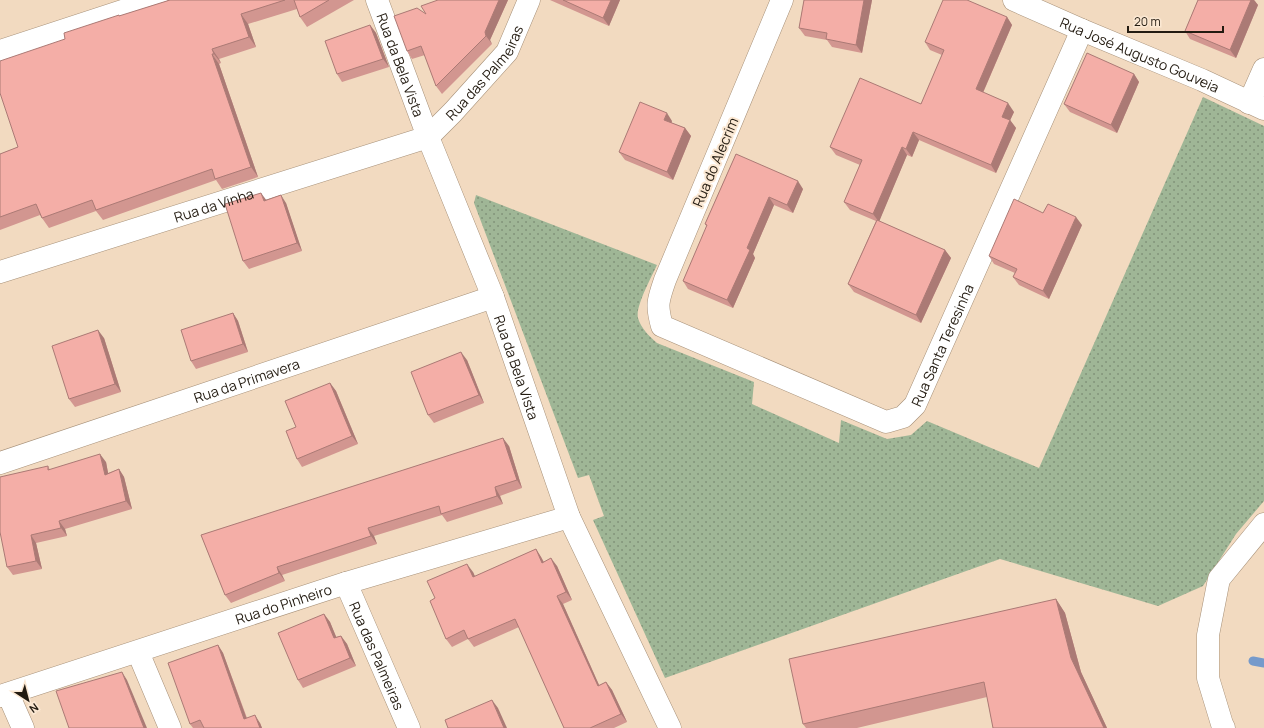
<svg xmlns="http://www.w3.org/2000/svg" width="1264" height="728" font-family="Manrope,sans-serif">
	<defs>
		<pattern id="grass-dots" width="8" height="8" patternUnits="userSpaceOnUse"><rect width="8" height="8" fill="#9fb696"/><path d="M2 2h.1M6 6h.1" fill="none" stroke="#819379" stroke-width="1.8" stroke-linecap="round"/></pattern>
	</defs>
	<rect width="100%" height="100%" fill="#f2dac0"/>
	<!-- grass -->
	<path fill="url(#grass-dots)" d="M1203 97 1264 126V501L1236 534 1203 586 1158 606 1000 559 665 678 593 520 604 516 589 475 578 478 474 203 476 195 657 265C652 276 635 307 638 318 641 328 649 336 657 343L754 382 752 404 839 443 841 420 887 439 911 435 927 421 1039 468Z"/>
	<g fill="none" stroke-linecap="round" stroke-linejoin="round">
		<!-- stream -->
		<path stroke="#769acb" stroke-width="9" d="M1253 661 1264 663"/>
		<defs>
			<g id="street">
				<path id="s1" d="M377 0 428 137 493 297 569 517 670 728"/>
				<path id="s2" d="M782 0 665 280C658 300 656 305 662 326L886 422 903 417 915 405 1082 30"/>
				<path id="s3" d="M1014 0 1082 30 1202 80 1264 109"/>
				<path d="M0 51 156 0"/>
				<path d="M1249 103 1264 69"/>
				<path id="s4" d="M0 272 428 137 453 112 507 52 529 0"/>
				<path id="s5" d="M0 463 493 297"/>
				<path id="s6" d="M346 583 409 728"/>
				<path d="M138 652 170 728"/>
				<path d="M8 694 23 728"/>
				<path id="s7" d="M0 696 346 583 569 517"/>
			</g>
			<path id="secondary" d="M1224 728 1222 724 1208 678V635L1219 579 1264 524"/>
		</defs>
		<!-- street casing -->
		<use href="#street" stroke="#a79179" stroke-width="23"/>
		<!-- secondary casing -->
		<use href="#secondary" stroke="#a79179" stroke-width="23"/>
		<!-- street -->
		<use href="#street" stroke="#fff" stroke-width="22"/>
		<!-- secondary -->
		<use href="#secondary" stroke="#fff" stroke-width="22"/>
	</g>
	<!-- wall -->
	<g fill="#d29690">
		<path d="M170 0H354L307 27 300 17 297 9 248 24 256 47 219 59 221 63 219 64 258 177 222 189 216 180 103 220 96 211 49 228 42 218 40 215 0 230V154L18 147 65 39 120 16Z"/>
		<path d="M438 0H508L490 40 492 44 442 94 436 86 425 55 412 59 407 51 426 14Z"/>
		<path d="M550 0H620L609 26Z"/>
		<path d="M804 0H872L862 53 832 47 827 40 805 36 799 28Z"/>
		<path d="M1198 0H1254L1258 5 1236 58 1190 39 1185 31Z"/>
		<path d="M1007 17 1012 25 983 93 1014 112 1010 120 1016 128 996 173 919 140 912 157 907 155 879 221 945 250 951 258 921 323 854 292 848 284 876 221 850 210 844 202 860 165 836 155 830 147 921 104 942 55 930 50 925 42Z"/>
		<path d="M370 25 376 33 389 67 342 82 337 74Z"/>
		<path d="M1134 74 1139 82 1117 133 1070 112 1064 104Z"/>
		<path d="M672 121V123L685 128 691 136 673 180 625 160 619 152Z"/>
		<path d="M736 154 803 189 793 213 774 205 753 254 755 258 733 308 688 289 683 281 707 227 705 224Z"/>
		<path d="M266 200 286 203 302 251 249 269 243 261Z"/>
		<path d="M1082 225 1049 299 1019 285 1013 277 1015 273 994 264 989 256Z"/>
		<path d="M233 313 238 321 248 352 196 369 191 361Z"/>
		<path d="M104 338 121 392 75 407 69 399Z"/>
		<path d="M467 360 484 403 434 423 428 415Z"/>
		<path d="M330 383 336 391 358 444 302 467 297 459 296 427Z"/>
		<path d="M509 446 522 488 500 496 503 504 447 522 442 515 374 536 377 544 282 575 285 581 231 603 225 595 201 535Z"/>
		<path d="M106 462 108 473 119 469 124 477 132 509 65 529 67 536 36 543 42 569 13 575 7 567 48 466 50 470Z"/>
		<path d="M536 549 541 557 544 562 557 566 572 600 563 604 599 685 606 682 612 690 627 722 614 728H564L519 627 474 647 468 639 452 647 446 639 435 598 473 572 475 577Z"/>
		<path d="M1056 599 1065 613 1081 672 1107 728H993L987 697 857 728H806L803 724Z"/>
		<path d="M324 614 330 622 336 637 341 636 347 644 356 666 303 688 298 680Z"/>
		<path d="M218 645 223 653 247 718 260 723 262 728H193L190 724Z"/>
	</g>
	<!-- shaded-wall -->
	<g fill="#ab7a75">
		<path d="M499 0H508L490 40 492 44 486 36 485 32Z"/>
		<path d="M611 0H620L609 26 603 18Z"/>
		<path d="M864 0H872L862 53 856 45Z"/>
		<path d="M1251 0H1254L1258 5 1236 58 1230 50Z"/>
		<path d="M241 14 248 24 256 47 249 37Z"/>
		<path d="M1007 17 1012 25 981 97 976 89Z"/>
		<path d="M370 25 376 33 389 67 383 59Z"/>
		<path d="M212 49 219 59 221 63 214 54Z"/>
		<path d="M212 54 219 64 258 177 251 167Z"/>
		<path d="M1134 74 1139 82 1117 133 1111 125Z"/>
		<path d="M1008 103 1014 112 1008 125 1002 117Z"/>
		<path d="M667 113 672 121 669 128 664 120Z"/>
		<path d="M1010 120 1016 128 996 173 991 165Z"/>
		<path d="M685 128 691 136 673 180 667 172Z"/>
		<path d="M913 132 919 140 912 157 906 149Z"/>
		<path d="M902 147 907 155 879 222 873 214Z"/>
		<path d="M798 181 803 189 793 213 787 205Z"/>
		<path d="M261 193 267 201H264Z"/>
		<path d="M281 195 286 203 302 251 297 243Z"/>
		<path d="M769 197 774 205 753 254 755 258 733 308 727 300 747 248Z"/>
		<path d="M1076 217 1082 225 1049 299 1043 291Z"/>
		<path d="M945 250 951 258 921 323 916 315Z"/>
		<path d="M233 313 238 321 248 352 243 344Z"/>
		<path d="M98 330 104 338 121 392 115 384Z"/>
		<path d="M461 352 467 360 484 403 479 395Z"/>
		<path d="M330 383 336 391 358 444 352 436Z"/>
		<path d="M503 438 509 446 522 488 517 480Z"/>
		<path d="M100 454 106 462 110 483 105 475Z"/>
		<path d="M119 469 124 477 132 509 126 501Z"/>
		<path d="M495 487 500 496 503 504 497 496Z"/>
		<path d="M59 521 65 529 67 536 61 528Z"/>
		<path d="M368 528 374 536 377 544 371 536Z"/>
		<path d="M31 535 36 543 42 569 36 561Z"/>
		<path d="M536 549 541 557 548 571 542 563Z"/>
		<path d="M551 558 557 566 572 600 566 592Z"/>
		<path d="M467 564 473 572 479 585 473 577Z"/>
		<path d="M277 567 282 575 285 581 279 573Z"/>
		<path d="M557 596 563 604 603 694 598 686Z"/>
		<path d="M1056 599 1065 613 1081 672 1107 728H1104L1071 658Z"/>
		<path d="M324 614 330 622 340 646 334 638Z"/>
		<path d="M341 636 347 644 356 666 350 658Z"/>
		<path d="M218 645 223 653 250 728 244 719Z"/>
		<path d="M122 672 127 680 147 728H144Z"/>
		<path d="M606 682 612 690 627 722 621 714Z"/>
		<path d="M492 700 498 708 507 728H504Z"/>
		<path d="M255 715 260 723 262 728H260Z"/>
	</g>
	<!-- building -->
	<g fill="#f4aea7" stroke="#ab7a75">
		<path d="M170 0H285L241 14 249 37 212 49 214 54H212L251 167 215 179 212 169 96 210 92 200 42 218 36 204 0 217V154L18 147 0 93V61L65 39 64 33 119 15V16Z"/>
		<path d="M294 0H329L300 17Z"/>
		<path d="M438 0H499L485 32 486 36 436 86 421 46 407 51 394 16 417 8 426 14 421 6Z"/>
		<path d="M563 0H611L603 18Z"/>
		<path d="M804 0H864L856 45 826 39 827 33 799 28Z"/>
		<path d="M943 0H967L1007 17 976 89 1008 103 1002 117 1010 120 991 165 913 132 906 149 902 147 873 214 844 202 862 160 830 147 860 78 921 104 944 50 925 42Z"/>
		<path d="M1198 0H1251L1230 50 1185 31Z"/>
		<path d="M370 25 383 59 337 74 325 41Z"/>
		<path d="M1087 53 1134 74 1111 125 1064 104Z"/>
		<path d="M640 102 667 113 664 120 685 128 667 172 619 152Z"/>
		<path d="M736 154 798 181 787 205 769 197 747 248 750 250 727 300 683 281 707 225 705 224Z"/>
		<path d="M261 193 264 201 281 195 297 243 243 261 225 204Z"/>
		<path d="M1014 199 1043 213 1048 204 1076 217 1043 291 1013 277 1017 269 989 256Z"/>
		<path d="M877 220 945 250 916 315 848 284Z"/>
		<path d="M233 313 243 344 191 361 181 330Z"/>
		<path d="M98 330 115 384 69 399 52 346Z"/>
		<path d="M461 352 479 395 428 415 411 372Z"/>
		<path d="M330 383 352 436 297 459 286 431 296 427 285 401Z"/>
		<path d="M503 438 517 480 495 487 497 496 441 514 439 506 368 528 371 536 277 567 279 573 225 595 201 535Z"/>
		<path d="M100 454 105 475 119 469 126 501 59 521 61 528 31 535 36 561 7 567 0 532V477L48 466V470Z"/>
		<path d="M536 549 542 563 551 558 566 592 557 596 598 686 606 682 621 714 590 728H564L515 619 468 639 464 630 446 639 430 601 435 598 427 581 467 564 473 577Z"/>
		<path d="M1056 599 1071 658 1104 728H993L984 682 803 724 789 659Z"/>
		<path d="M324 614 334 638 341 636 350 658 298 680 278 633Z"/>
		<path d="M218 645 244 719 255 715 260 728H204L200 720 190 724 168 663Z"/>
		<path d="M122 672 144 728H69L56 691Z"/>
		<path d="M492 700 504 728H448L445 720Z"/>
	</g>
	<g text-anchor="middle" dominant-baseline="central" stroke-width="4" stroke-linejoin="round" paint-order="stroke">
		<!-- street labels -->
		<g font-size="14" fill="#231b11" stroke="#fbe8d3">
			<text stroke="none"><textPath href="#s3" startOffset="137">Rua José Augusto Gouveia</textPath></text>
			<text stroke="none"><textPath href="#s1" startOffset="69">Rua da Bela Vista</textPath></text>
			<text stroke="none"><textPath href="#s4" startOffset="535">Rua das Palmeiras</textPath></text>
			<text transform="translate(715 162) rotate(-67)">Rua do Alecrim</text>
			<text stroke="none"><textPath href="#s4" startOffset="224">Rua da Vinha</textPath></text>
			<text stroke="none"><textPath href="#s2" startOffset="695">Rua Santa Teresinha</textPath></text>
			<text stroke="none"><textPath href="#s1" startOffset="393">Rua da Bela Vista</textPath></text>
			<text stroke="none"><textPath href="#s5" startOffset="260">Rua da Primavera</textPath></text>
			<text stroke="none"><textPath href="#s7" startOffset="298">Rua do Pinheiro</textPath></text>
			<text stroke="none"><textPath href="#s6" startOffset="79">Rua das Palmeiras</textPath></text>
		</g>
	</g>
	<!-- north arrow -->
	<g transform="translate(28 700) rotate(144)" stroke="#fbe8d3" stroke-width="3" paint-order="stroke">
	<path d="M0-3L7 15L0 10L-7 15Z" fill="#231b11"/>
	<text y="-6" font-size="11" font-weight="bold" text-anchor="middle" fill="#231b11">N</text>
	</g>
	<!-- scale -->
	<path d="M1128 26v6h95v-6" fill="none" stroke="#231b11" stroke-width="2"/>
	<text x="1134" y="26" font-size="12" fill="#231b11" stroke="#fbe8d3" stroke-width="3" paint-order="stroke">20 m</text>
</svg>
